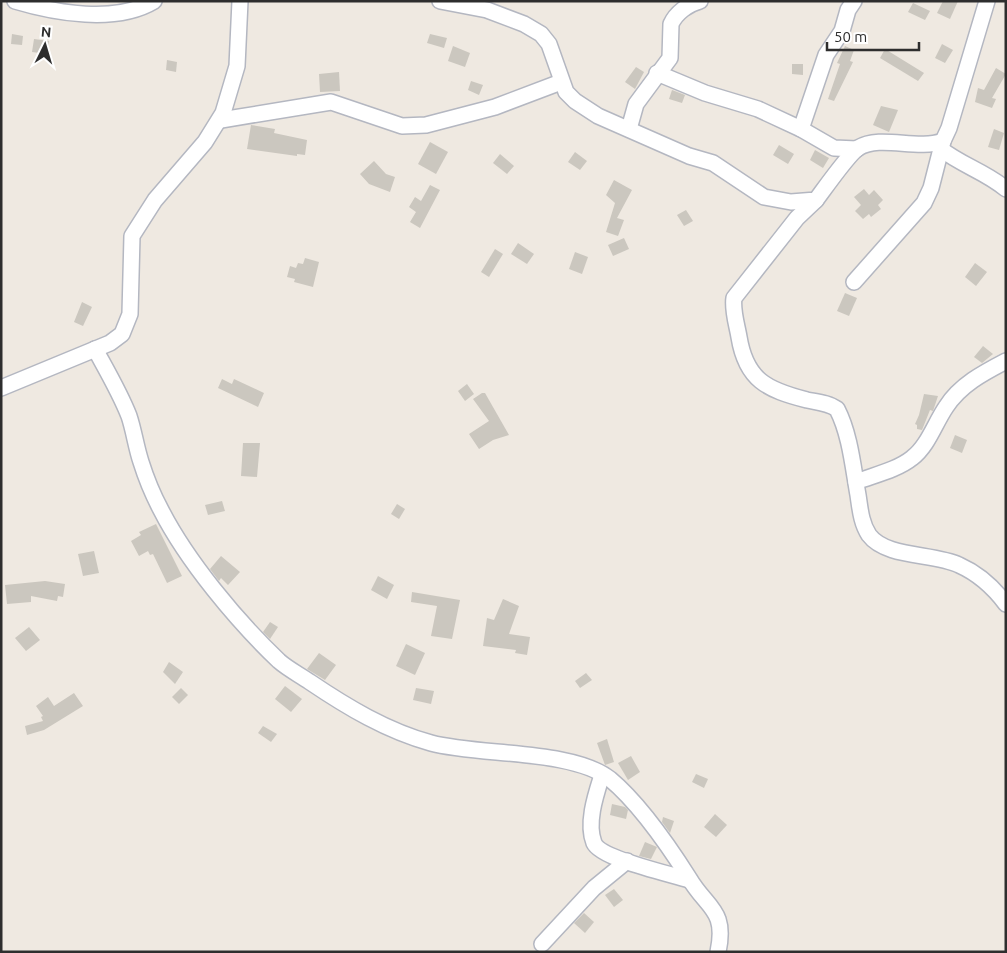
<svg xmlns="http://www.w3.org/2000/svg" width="1007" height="953" font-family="Ubuntu,sans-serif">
	<rect width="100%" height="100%" fill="#efe9e1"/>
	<!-- building -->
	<g fill="#cbc7bf">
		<path d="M943 1H958L950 19 937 13Z"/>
		<path d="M913 3 930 11 925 20 908 12Z"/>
		<path d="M12 34 23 36 22 45 11 44Z"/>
		<path d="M430 34 447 38 444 48 427 43Z"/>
		<path d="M34 39 49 41 47 54 32 52Z"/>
		<path d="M942 44 953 50 945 63 935 58Z"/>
		<path d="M453 46 470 53 465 67 448 61Z"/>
		<path d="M845 46 854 50 850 61 853 62 834 101 828 99 840 64 837 63Z"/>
		<path d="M885 49 924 73 918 81 880 58Z"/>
		<path d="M167 60 177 62 176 72 166 70Z"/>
		<path d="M792 64H803V75L792 74Z"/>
		<path d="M636 67 644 72 635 89 625 82Z"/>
		<path d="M996 68 1006 74 992 98 996 99 992 108 975 102 978 88 984 90Z"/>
		<path d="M339 72 340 91 320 92 319 74Z"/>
		<path d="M471 81 483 85 479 95 468 90Z"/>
		<path d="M672 90 685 95 682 103 669 99Z"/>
		<path d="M881 106 898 110 889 132 873 125Z"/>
		<path d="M251 125 275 129 274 133 307 140 305 155 297 154V156L247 149Z"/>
		<path d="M994 129 1004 133 999 150 988 147Z"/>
		<path d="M430 142 448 152 436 174 418 164Z"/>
		<path d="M779 145 794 154 788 164 773 155Z"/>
		<path d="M815 150 829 158 823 168 810 160Z"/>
		<path d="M575 152 587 161 580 170 568 162Z"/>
		<path d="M500 154 514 166 507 174 493 163Z"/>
		<path d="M374 161 386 174 395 177 390 192 369 184 360 174Z"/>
		<path d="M614 180 632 190 617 218 624 220 618 236 606 232 615 203 606 195Z"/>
		<path d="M430 185 440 190 420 228 410 222 416 212 409 207 415 197 421 201Z"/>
		<path d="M864 189 869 195 874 190 883 200 878 205 881 209 871 217 869 214 863 219 855 211 861 205 854 197Z"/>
		<path d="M686 210 693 221 684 226 677 215Z"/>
		<path d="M624 238 629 249 613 256 608 245Z"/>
		<path d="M518 243 534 254 527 264 511 254Z"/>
		<path d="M495 249 503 254 489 277 481 272Z"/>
		<path d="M575 252 588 257 582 274 569 269Z"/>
		<path d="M305 258 319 262 313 287 294 282 295 279 287 277 290 266 296 268 298 263 303 264Z"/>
		<path d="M975 263 987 272 976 286 965 277Z"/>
		<path d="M845 293 857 298 849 316 837 311Z"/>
		<path d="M82 302 92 307 83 326 74 322Z"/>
		<path d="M983 346 993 354 982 363 974 357Z"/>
		<path d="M222 379 232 384 234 379 264 393 258 407 218 388Z"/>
		<path d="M467 384 474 394 465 401 458 391Z"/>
		<path d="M482 393H485L509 435 493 440 479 449 469 434 489 421 473 399Z"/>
		<path d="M924 394 938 396 933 411 930 410 922 430 917 429V425L915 424 919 415Z"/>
		<path d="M955 435 967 440 962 453 950 448Z"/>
		<path d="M243 443H260L257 477 241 476Z"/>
		<path d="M222 501 225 511 208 515 205 505Z"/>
		<path d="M397 504 405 509 399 519 391 514Z"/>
		<path d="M156 524 182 576 167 583 153 554 150 555 148 551 139 556 131 541 141 535 139 532Z"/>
		<path d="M94 551 99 573 83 576 78 554Z"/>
		<path d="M221 556 240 572 228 585 221 578 219 581 210 569Z"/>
		<path d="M378 576 394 585 387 599 371 590Z"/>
		<path d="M45 581 65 584 63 597 58 596 57 601 31 596V602L7 604 5 585Z"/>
		<path d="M412 592 460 600 452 639 431 636 437 606 411 602Z"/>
		<path d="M503 599 519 606 509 634 530 637 527 655 515 653 516 650 483 646 487 618 494 620Z"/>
		<path d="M270 622 278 627 270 639 263 632Z"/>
		<path d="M29 627 40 640 26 651 15 638Z"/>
		<path d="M406 644 425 653 415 675 396 666Z"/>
		<path d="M319 653 336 665 325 680 307 669Z"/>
		<path d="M169 662 183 672 175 684 163 672Z"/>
		<path d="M586 673 592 680 580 688 575 681Z"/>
		<path d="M285 686 302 699 291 712 275 699Z"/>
		<path d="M181 688 188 695 179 704 172 697Z"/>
		<path d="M416 688 434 691 431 704 413 700Z"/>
		<path d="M74 693 83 706 44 730 27 735 25 726 43 721 41 717 43 716 36 706 48 697 54 706Z"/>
		<path d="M263 726 277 734 271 742 258 733Z"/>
		<path d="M607 739 614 762 605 765 597 743Z"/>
		<path d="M631 756 640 772 628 780 618 763Z"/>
		<path d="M696 774 708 779 704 788 692 782Z"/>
		<path d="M612 804 625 807 628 810 626 819 610 815Z"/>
		<path d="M715 814 727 825 716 837 704 827Z"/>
		<path d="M663 817 674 821 670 833 662 822Z"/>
		<path d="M645 842 657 847 651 859 639 856Z"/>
		<path d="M614 889 623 900 614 907 605 895Z"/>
		<path d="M584 913 594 922 585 933 574 923Z"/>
	</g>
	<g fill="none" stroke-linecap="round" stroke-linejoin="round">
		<defs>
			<g id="minor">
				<path d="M15 1C55 13 116 24 154 1"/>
				<path d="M440 1 487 10 524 24 541 34 549 44 566 92 575 101 598 116 689 156 713 163 764 197 791 202 816 200C825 188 848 155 858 148 881 134 917 151 943 141L949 128 987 1"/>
				<path d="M657 73 705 93 758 109 801 129 834 148 857 149"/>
				<path d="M221 120 331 102 402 126 426 125 495 107 561 82"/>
				<path d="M629 129 636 104 670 58 671 24C676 13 688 4 700 1"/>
				<path d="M801 129 826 55 842 31 848 10 854 1"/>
				<path d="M941 149C961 165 986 172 1006 189"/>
				<path d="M816 200 797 218 734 298C732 310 737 325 739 337 746 380 767 390 807 400 817 402 829 403 837 409 850 434 853 467 858 495 860 508 861 523 869 535 886 558 934 553 959 565 977 573 994 588 1006 604"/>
				<path d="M854 282 924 203 931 188 943 141"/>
				<path d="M95 349C107 371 120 393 129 416 134 431 136 447 141 462 146 478 153 495 161 510 187 561 237 621 279 661 288 669 300 675 310 682 347 707 387 731 431 743 479 756 572 749 610 779 640 804 668 845 689 878 707 909 727 909 718 952"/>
				<path d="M1 388 110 343 122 334 130 314 132 236 155 200 205 142 223 113 237 66 240 1"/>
				<path d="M856 482C874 475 897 470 912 458 928 446 935 423 946 407 960 385 983 373 1006 361"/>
				<path d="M602 775C596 794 586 823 594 843 601 859 671 874 689 880"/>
				<path d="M542 944 594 888 627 861"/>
			</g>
		</defs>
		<!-- minor casing -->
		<use href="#minor" stroke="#b4b7c1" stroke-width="18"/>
		<!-- minor -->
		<use href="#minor" stroke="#fff" stroke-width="15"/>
	</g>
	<!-- border -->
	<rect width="1007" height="953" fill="none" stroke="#2e2e2e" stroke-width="5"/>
	<!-- north arrow -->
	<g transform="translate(45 45) rotate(5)" stroke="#ffffff" stroke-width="4" paint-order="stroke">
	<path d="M0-4L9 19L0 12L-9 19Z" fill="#2e2e2e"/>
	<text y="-8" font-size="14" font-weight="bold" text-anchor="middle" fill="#2e2e2e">N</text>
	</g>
	<!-- scale -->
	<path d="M827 42v8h92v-8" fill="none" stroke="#2e2e2e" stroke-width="2.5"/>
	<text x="834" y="42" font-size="15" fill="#2e2e2e" stroke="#ffffff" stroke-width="4" paint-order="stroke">50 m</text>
</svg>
